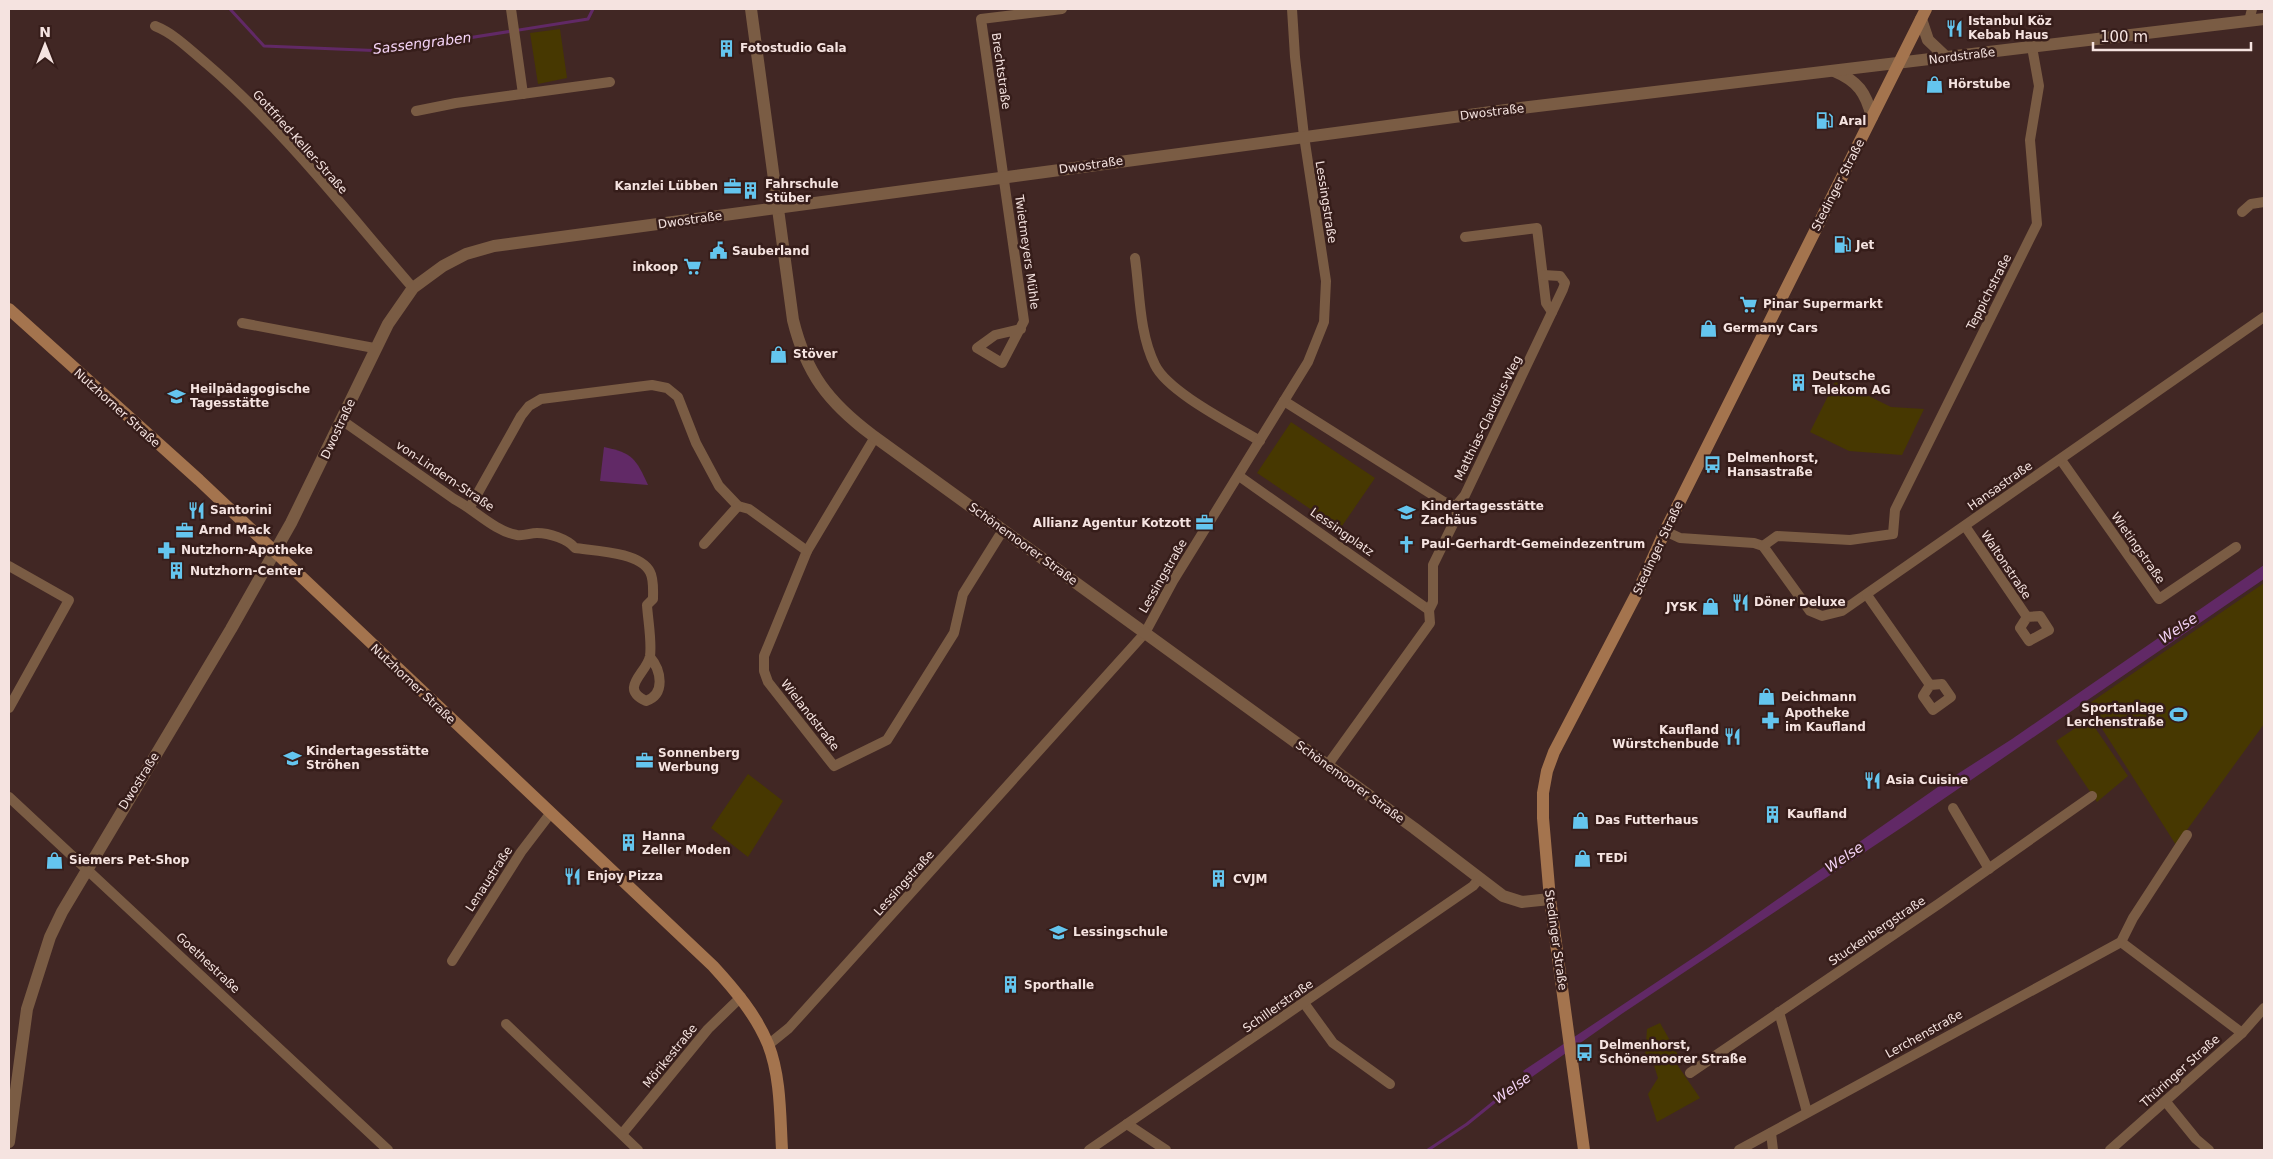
<svg xmlns="http://www.w3.org/2000/svg" width="2273" height="1159" font-family="'DejaVu Sans',sans-serif">
	<rect width="100%" height="100%" fill="#412724"/>
	<!-- green -->
	<g fill="#473801">
		<path d="M560 29 567 78 538 84 530 33Z"/>
		<path d="M1836 380 1891 407 1924 409 1902 455 1849 451 1810 432Z"/>
		<path d="M1291 422 1375 478 1340 529 1257 473Z"/>
		<path d="M2264 583V724L2176 845 2087 705Z"/>
		<path d="M2089 719 2128 776 2097 802 2056 741Z"/>
		<path d="M748 774 783 801 748 857 711 828Z"/>
		<path d="M1660 1023 1681 1060 1678 1066 1700 1098 1657 1122 1648 1094 1658 1078 1651 1056 1645 1057 1647 1029Z"/>
	</g>
	<!-- water -->
	<g fill="#612966">
		<path d="M604 447C633 453 636 459 648 485L600 481Z"/>
		<path d="M2264 565V579L1907 824 1623 1013 1529 1079 1523 1071 1708 948 1945 782 2012 739Z"/>
	</g>
	<g fill="none" stroke-linecap="round" stroke-linejoin="round">
		<!-- stream -->
		<g stroke="#612966" stroke-width="3">
			<path d="M230 9 264 46 386 51 588 19 593 9"/>
			<path d="M1428 1150 1467 1124 1530 1073"/>
		</g>
		<!-- minor -->
		<g stroke="#7a5c44" stroke-width="10">
			<path d="M511 9 523 94"/>
			<path d="M2249 21 2252 9"/>
			<path d="M155 26C175 34 190 50 207 64 284 130 347 212 413 288"/>
			<path d="M416 111 456 103 610 82"/>
			<path d="M2242 212 2251 204 2264 202"/>
			<path d="M1465 237 1537 228 1546 303 1552 312"/>
			<path d="M1135 258C1140 293 1139 333 1155 365 1168 392 1232 424 1260 441"/>
			<path d="M242 323 374 348"/>
			<path d="M1021 329 995 335 977 348 1002 363 1024 321 981 19 1062 9"/>
			<path d="M1284 401 1444 502 1456 506"/>
			<path d="M343 421 454 499C474 509 494 531 517 535 524 536 530 533 537 533 549 533 568 539 575 548 596 551 640 552 650 572 654 579 653 591 653 599L647 605C648 621 652 641 650 656 647 673 618 688 646 701 666 694 661 670 650 657"/>
			<path d="M875 437 807 551 764 656V671L768 682 834 766 887 740 954 633 963 594 1003 530"/>
			<path d="M2061 460 2159 599 2236 547"/>
			<path d="M1239 476 1429 610"/>
			<path d="M470 507 521 416 529 406 541 399 652 385 667 388 678 397 696 443 719 486 738 506 749 509 807 551"/>
			<path d="M1965 526 2027 617 2020 628 2029 641 2049 630 2040 616 2027 617"/>
			<path d="M1665 531 1680 538 1754 543 1763 546 1810 611 1822 616 1842 611 2264 317"/>
			<path d="M704 544 738 506"/>
			<path d="M1763 546 1777 536 1850 540 1893 534 1895 510 2037 224 2030 140 2039 86 2032 47"/>
			<path d="M9 566 69 600 9 708"/>
			<path d="M1867 595 1930 685 1923 696 1933 710 1951 697 1942 684 1930 685"/>
			<path d="M1327 766 1430 623 1429 610 1433 602V565L1457 516 1456 506 1465 495 1563 289 1565 283 1560 276 1543 275"/>
			<path d="M9 797 388 1150"/>
			<path d="M1953 808 1989 869"/>
			<path d="M2121 942 2242 1033"/>
			<path d="M452 961 521 852 550 814"/>
			<path d="M1304 1003 1333 1043 1390 1084"/>
			<path d="M1779 1012 1807 1112"/>
			<path d="M506 1024 638 1150"/>
			<path d="M768 1045 789 1028 1145 633 1173 581 1308 362 1324 322 1326 281 1304 136 1295 57 1292 9"/>
			<path d="M1690 1073 1940 903 2092 796"/>
			<path d="M2166 1102 2196 1139 2209 1150"/>
			<path d="M1127 1124 1166 1150"/>
			<path d="M1771 1133 1773 1150"/>
			<path d="M622 1134 708 1029 741 997"/>
			<path d="M1089 1150 1473 886 1479 879"/>
			<path d="M1739 1150 2121 942 2133 918 2187 835"/>
			<path d="M2110 1150 2242 1033 2264 1008"/>
		</g>
		<!-- tertiary -->
		<g stroke="#7a5c44" stroke-width="12">
			<path d="M751 9 793 320C806 373 828 402 872 435L1414 828 1503 896 1522 902 1550 899"/>
			<path d="M1921 19 1928 40 1947 58"/>
			<path d="M1834 71C1858 81 1866 93 1872 117"/>
			<path d="M9 1142 27 1009 50 937 62 912 231 629 291 523 388 324 413 288 443 266 466 254 494 246 1521 108 2264 19"/>
		</g>
		<!-- secondary -->
		<g stroke="#a4744e" stroke-width="12">
			<path d="M9 309 199 480 713 966C735 990 756 1015 768 1044 781 1077 780 1116 782 1150"/>
			<path d="M1584 1150 1550 899 1543 818V793L1547 771 1554 752 1639 589 1665 531 1926 9"/>
		</g>
	</g>
	<!-- icons -->
	<defs>
		<symbol id="restaurant-bare" viewBox="-9 -9 18 18"><path d="M-5-6h1v4h1v-4h1v4h1v-4h1v5L-1.5 .5V6h-2V.5L-5-1ZM5-6V6H3V1.5H1.5Q1.5-4 5-6Z" fill="#64c5ee" stroke="#361d1a" stroke-width="2.5" paint-order="stroke"/></symbol>
		<symbol id="building-bare" viewBox="-9 -9 18 18"><path d="M-4-6H4V6H1V3H-1V6H-4ZM-2.5-4.3h1.7v1.8h-1.7ZM.8-4.3h1.7v1.8H.8ZM-2.5-1h1.7V.8h-1.7ZM.8-1h1.7V.8H.8Z" fill="#64c5ee" stroke="#361d1a" stroke-width="2.5" paint-order="stroke"/></symbol>
		<symbol id="shop-bare" viewBox="-9 -9 18 18"><path d="M-5-2.5h2.3a2.7 3.5 0 0 1 5.4 0H5L5.5 6h-11ZM-1.5-2.5h3a1.5 2.3 0 0 0-3 0Z" fill="#64c5ee" stroke="#361d1a" stroke-width="2.5" paint-order="stroke"/></symbol>
		<symbol id="fuel-bare" viewBox="-9 -9 18 18"><path d="M-5.5-6h7V0h2V4h1.3V-2.5L3-4.5l.8-.8L6-3V5H2.5V1h-1V6h-7ZM-4.2-4.7v3.2H.2V-4.7Z" fill="#64c5ee" stroke="#361d1a" stroke-width="2.5" paint-order="stroke"/></symbol>
		<symbol id="office-bare" viewBox="-9 -9 18 18"><path d="M-6-3h4V-5.5h4V-3h4V5H-6ZM-1-4.5V-3h2v-1.5ZM-6 0V1H6V0Z" fill="#64c5ee" stroke="#361d1a" stroke-width="2.5" paint-order="stroke"/></symbol>
		<symbol id="civic-bare" viewBox="-9 -9 18 18"><path d="M-.6-6.5H3V-4.5H.6V-3L4-1V1h2V6H-6V1h2V-1L-.6-3ZM-1.2 2.5V6h2.4V2.5Z" fill="#64c5ee" stroke="#361d1a" stroke-width="2.5" paint-order="stroke"/></symbol>
		<symbol id="supermarket-bare" viewBox="-9 -9 18 18"><path d="M-6-5.5h2.5l.6 2H6L4.5 2H-2.5L-4.4-4H-6ZM-1.5 3.2a1.3 1.3 0 1 0 .1 0ZM3 3.2a1.3 1.3 0 1 0 .1 0Z" fill="#64c5ee" stroke="#361d1a" stroke-width="2.5" paint-order="stroke"/></symbol>
		<symbol id="school-bare" viewBox="-9 -9 18 18"><path d="M0-5L7-2L0 1L-7-2ZM-4 1L0 2.5L4 1V4Q0 6-4 4Z" fill="#64c5ee" stroke="#361d1a" stroke-width="2.5" paint-order="stroke"/></symbol>
		<symbol id="bus-bare" viewBox="-9 -9 18 18"><path d="M-5-6H5V4H4V6H2V4H-2V6H-4V4H-5ZM-3.5-4V0h7V-4ZM-3.5 1.2v1.5H-2V1.2ZM2 1.2v1.5H3.5V1.2Z" fill="#64c5ee" stroke="#361d1a" stroke-width="2.5" paint-order="stroke"/></symbol>
		<symbol id="church-bare" viewBox="-9 -9 18 18"><path d="M-1.2-6h2.4v3.5h3.3v2.4h-3.3V6h-2.4V-.1h-3.3v-2.4h3.3Z" fill="#64c5ee" stroke="#361d1a" stroke-width="2.5" paint-order="stroke"/></symbol>
		<symbol id="pharmacy-bare" viewBox="-9 -9 18 18"><path d="M-2-6h4v4h4v4h-4v4h-4v-4h-4v-4h4Z" fill="#64c5ee" stroke="#361d1a" stroke-width="2.5" paint-order="stroke"/></symbol>
		<symbol id="stadium-bare" viewBox="-9 -9 18 18"><path d="M0-5a6.5 5 0 1 0 0 10a6.5 5 0 1 0 0-10ZM-3.5-1.8h7v3.6h-7Z" fill="#64c5ee" stroke="#361d1a" stroke-width="2.5" paint-order="stroke"/></symbol>
	</defs>
	<g fill-rule="evenodd">
		<use href="#restaurant-bare" x="1942" y="16" width="25" height="25"/>
		<use href="#building-bare" x="714" y="36" width="25" height="25"/>
		<use href="#shop-bare" x="1922" y="72" width="25" height="25"/>
		<use href="#fuel-bare" x="1812" y="108" width="25" height="25"/>
		<use href="#office-bare" x="720" y="174" width="25" height="25"/>
		<use href="#building-bare" x="738" y="178" width="25" height="25"/>
		<use href="#fuel-bare" x="1830" y="232" width="25" height="25"/>
		<use href="#civic-bare" x="706" y="238" width="25" height="25"/>
		<use href="#supermarket-bare" x="680" y="254" width="25" height="25"/>
		<use href="#supermarket-bare" x="1736" y="292" width="25" height="25"/>
		<use href="#shop-bare" x="1696" y="316" width="25" height="25"/>
		<use href="#shop-bare" x="766" y="342" width="25" height="25"/>
		<use href="#building-bare" x="1786" y="370" width="25" height="25"/>
		<use href="#school-bare" x="164" y="384" width="25" height="25"/>
		<use href="#bus-bare" x="1700" y="452" width="25" height="25"/>
		<use href="#restaurant-bare" x="184" y="498" width="25" height="25"/>
		<use href="#school-bare" x="1394" y="500" width="25" height="25"/>
		<use href="#office-bare" x="1192" y="510" width="25" height="25"/>
		<use href="#office-bare" x="172" y="518" width="25" height="25"/>
		<use href="#church-bare" x="1394" y="532" width="25" height="25"/>
		<use href="#pharmacy-bare" x="154" y="538" width="25" height="25"/>
		<use href="#building-bare" x="164" y="558" width="25" height="25"/>
		<use href="#restaurant-bare" x="1728" y="590" width="25" height="25"/>
		<use href="#shop-bare" x="1698" y="594" width="25" height="25"/>
		<use href="#shop-bare" x="1754" y="684" width="25" height="25"/>
		<use href="#stadium-bare" x="2166" y="702" width="25" height="25"/>
		<use href="#pharmacy-bare" x="1758" y="708" width="25" height="25"/>
		<use href="#restaurant-bare" x="1720" y="724" width="25" height="25"/>
		<use href="#school-bare" x="280" y="746" width="25" height="25"/>
		<use href="#office-bare" x="632" y="748" width="25" height="25"/>
		<use href="#restaurant-bare" x="1860" y="768" width="25" height="25"/>
		<use href="#building-bare" x="1760" y="802" width="25" height="25"/>
		<use href="#shop-bare" x="1568" y="808" width="25" height="25"/>
		<use href="#building-bare" x="616" y="830" width="25" height="25"/>
		<use href="#shop-bare" x="1570" y="846" width="25" height="25"/>
		<use href="#shop-bare" x="42" y="848" width="25" height="25"/>
		<use href="#restaurant-bare" x="560" y="864" width="25" height="25"/>
		<use href="#building-bare" x="1206" y="866" width="25" height="25"/>
		<use href="#school-bare" x="1046" y="920" width="25" height="25"/>
		<use href="#building-bare" x="998" y="972" width="25" height="25"/>
		<use href="#bus-bare" x="1572" y="1040" width="25" height="25"/>
	</g>
	<g text-anchor="middle" dominant-baseline="central" stroke-width="5" stroke-linejoin="round" paint-order="stroke">
		<!-- poi labels -->
		<g font-size="12" font-weight="bold" fill="#f5e3e0" stroke="#361d1a" text-anchor="start">
			<text x="1968" y="21">Istanbul Köz<tspan x="1968" dy="14">Kebab Haus</tspan></text>
			<text x="740" y="48">Fotostudio Gala</text>
			<text x="1948" y="84">Hörstube</text>
			<text x="1839" y="121">Aral</text>
			<text x="765" y="184">Fahrschule<tspan x="765" dy="14">Stüber</tspan></text>
			<text x="718" y="186" text-anchor="end">Kanzlei Lübben</text>
			<text x="1856" y="245">Jet</text>
			<text x="732" y="251">Sauberland</text>
			<text x="678" y="267" text-anchor="end">inkoop</text>
			<text x="1763" y="304">Pinar Supermarkt</text>
			<text x="1723" y="328">Germany Cars</text>
			<text x="793" y="354">Stöver</text>
			<text x="1812" y="376">Deutsche<tspan x="1812" dy="14">Telekom AG</tspan></text>
			<text x="190" y="389">Heilpädagogische<tspan x="190" dy="14">Tagesstätte</tspan></text>
			<text x="1727" y="458">Delmenhorst,<tspan x="1727" dy="14">Hansastraße</tspan></text>
			<text x="1421" y="506">Kindertagesstätte<tspan x="1421" dy="14">Zachäus</tspan></text>
			<text x="210" y="510">Santorini</text>
			<text x="1191" y="523" text-anchor="end">Allianz Agentur Kotzott</text>
			<text x="199" y="530">Arnd Mack</text>
			<text x="1421" y="544">Paul-Gerhardt-Gemeindezentrum</text>
			<text x="181" y="550">Nutzhorn-Apotheke</text>
			<text x="190" y="571">Nutzhorn-Center</text>
			<text x="1754" y="602">Döner Deluxe</text>
			<text x="1697" y="607" text-anchor="end">JYSK</text>
			<text x="1781" y="697">Deichmann</text>
			<text x="2164" y="708" text-anchor="end">Sportanlage<tspan x="2164" dy="14">Lerchenstraße</tspan></text>
			<text x="1785" y="713">Apotheke<tspan x="1785" dy="14">im Kaufland</tspan></text>
			<text x="1719" y="730" text-anchor="end">Kaufland<tspan x="1719" dy="14">Würstchenbude</tspan></text>
			<text x="306" y="751">Kindertagesstätte<tspan x="306" dy="14">Ströhen</tspan></text>
			<text x="658" y="753">Sonnenberg<tspan x="658" dy="14">Werbung</tspan></text>
			<text x="1886" y="780">Asia Cuisine</text>
			<text x="1787" y="814">Kaufland</text>
			<text x="1595" y="820">Das Futterhaus</text>
			<text x="642" y="836">Hanna<tspan x="642" dy="14">Zeller Moden</tspan></text>
			<text x="1597" y="858">TEDi</text>
			<text x="69" y="860">Siemers Pet-Shop</text>
			<text x="587" y="876">Enjoy Pizza</text>
			<text x="1233" y="879">CVJM</text>
			<text x="1073" y="932">Lessingschule</text>
			<text x="1024" y="985">Sporthalle</text>
			<text x="1599" y="1045">Delmenhorst,<tspan x="1599" dy="14">Schönemoorer Straße</tspan></text>
		</g>
		<!-- street labels -->
		<g font-size="12" fill="#f5e3e0" stroke="#361d1a">
			<text transform="translate(1962 56) rotate(-7)">Nordstraße</text>
			<text transform="translate(1001 71) rotate(82)">Brechtstraße</text>
			<text transform="translate(1492 112) rotate(-7)">Dwostraße</text>
			<text transform="translate(300 142) rotate(48)">Gottfried-Keller-Straße</text>
			<text transform="translate(1091 165) rotate(-8)">Dwostraße</text>
			<text transform="translate(1838 185) rotate(-63)">Stedinger Straße</text>
			<text transform="translate(1326 202) rotate(81)">Lessingstraße</text>
			<text transform="translate(690 220) rotate(-8)">Dwostraße</text>
			<text transform="translate(1027 252) rotate(82)">Twietmeyers Mühle</text>
			<text transform="translate(1989 292) rotate(-63)">Teppichstraße</text>
			<text transform="translate(117 408) rotate(42)">Nutzhorner Straße</text>
			<text transform="translate(1488 418) rotate(-64)">Matthias-Claudius-Weg</text>
			<text transform="translate(338 429) rotate(-65)">Dwostraße</text>
			<text transform="translate(445 476) rotate(34)">von-Lindern-Straße</text>
			<text transform="translate(2000 486) rotate(-35)">Hansastraße</text>
			<text transform="translate(1342 532) rotate(35)">Lessingplatz</text>
			<text transform="translate(1023 544) rotate(36)">Schönemoorer Straße</text>
			<text transform="translate(1658 548) rotate(-65)">Stedinger Straße</text>
			<text transform="translate(2138 548) rotate(55)">Wietingstraße</text>
			<text transform="translate(2006 565) rotate(56)">Waltonstraße</text>
			<text transform="translate(1163 576) rotate(-60)">Lessingstraße</text>
			<text transform="translate(413 684) rotate(43)">Nutzhorner Straße</text>
			<text transform="translate(810 715) rotate(52)">Wielandstraße</text>
			<text transform="translate(139 781) rotate(-58)">Dwostraße</text>
			<text transform="translate(1350 782) rotate(36)">Schönemoorer Straße</text>
			<text transform="translate(489 879) rotate(-57)">Lenaustraße</text>
			<text transform="translate(904 883) rotate(-48)">Lessingstraße</text>
			<text transform="translate(1877 931) rotate(-34)">Stuckenbergstraße</text>
			<text transform="translate(1556 940) rotate(82)">Stedinger Straße</text>
			<text transform="translate(208 963) rotate(43)">Goethestraße</text>
			<text transform="translate(1278 1006) rotate(-35)">Schillerstraße</text>
			<text transform="translate(1924 1034) rotate(-29)">Lerchenstraße</text>
			<text transform="translate(670 1056) rotate(-51)">Mörikestraße</text>
			<text transform="translate(2180 1071) rotate(-42)">Thüringer Straße</text>
		</g>
		<!-- water labels -->
		<g font-size="14" font-style="italic" fill="#f5d4f7" stroke="#361d1a">
			<text transform="translate(422 43) rotate(-7)">Sassengraben</text>
			<text transform="translate(2178 628) rotate(-34)">Welse</text>
			<text transform="translate(1844 857) rotate(-34)">Welse</text>
			<text transform="translate(1512 1088) rotate(-36)">Welse</text>
		</g>
	</g>
	<!-- border -->
	<rect width="2273" height="1159" fill="none" stroke="#f5e3e0" stroke-width="20"/>
	<!-- north arrow -->
	<g transform="translate(45 45)" stroke="#361d1a" stroke-width="4" paint-order="stroke">
	<path d="M0-4L9 19L0 12L-9 19Z" fill="#f5e3e0"/>
	<text y="-8" font-size="14" font-weight="bold" text-anchor="middle" fill="#f5e3e0">N</text>
	</g>
	<!-- scale -->
	<path d="M2093 42v8h158v-8" fill="none" stroke="#f5e3e0" stroke-width="2.5"/>
	<text x="2100" y="42" font-size="15" fill="#f5e3e0" stroke="#361d1a" stroke-width="4" paint-order="stroke">100 m</text>
</svg>
